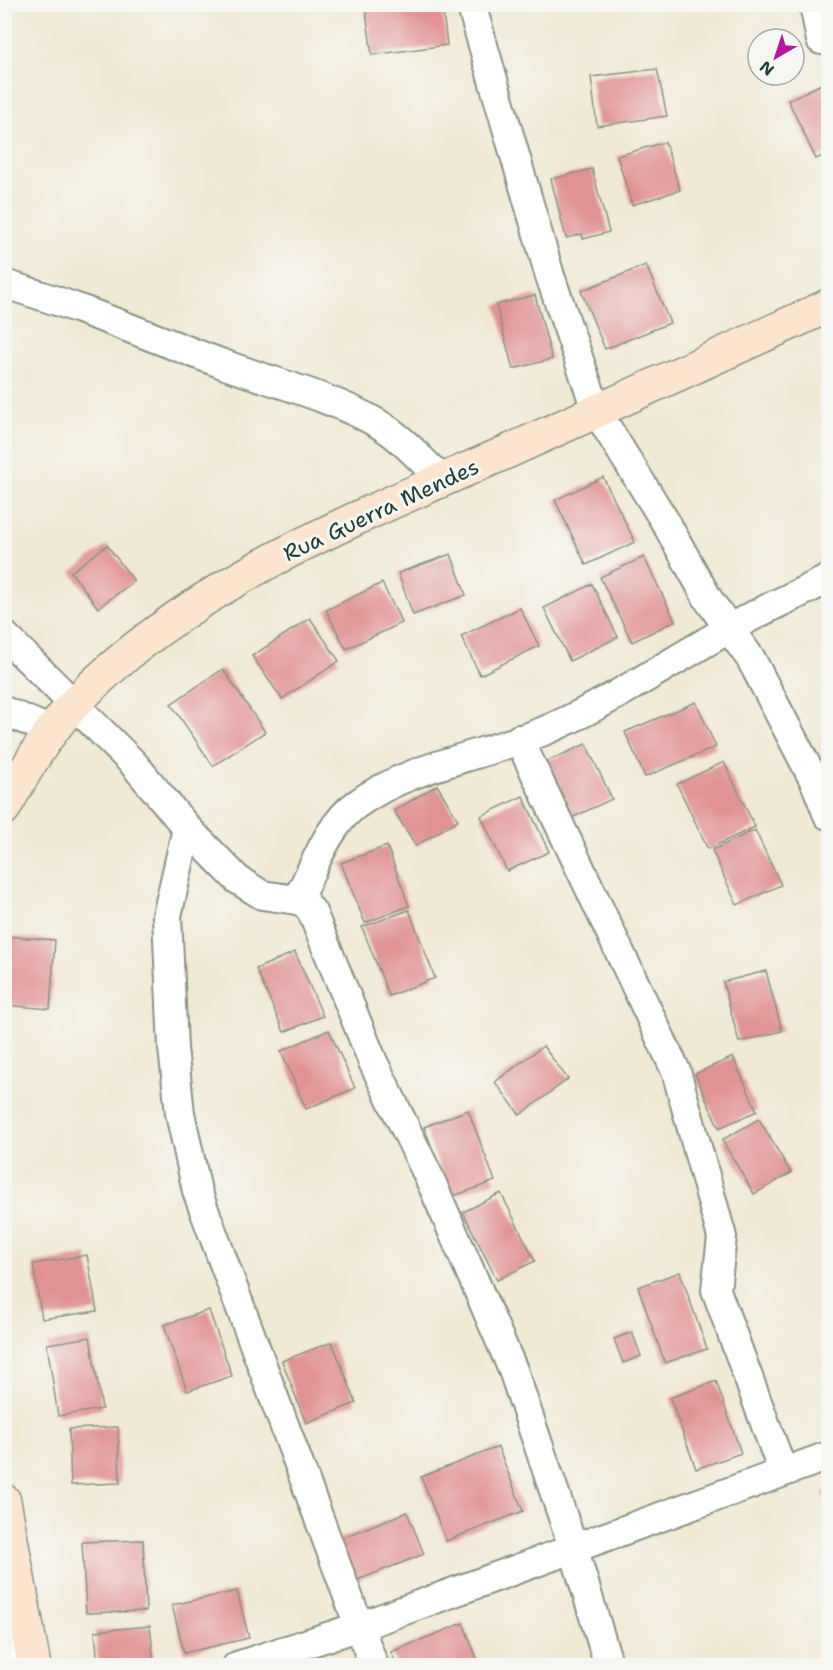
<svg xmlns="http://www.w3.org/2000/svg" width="833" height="1670" font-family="'Shantell Sans',sans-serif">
	<rect width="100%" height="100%" fill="#f6f6f2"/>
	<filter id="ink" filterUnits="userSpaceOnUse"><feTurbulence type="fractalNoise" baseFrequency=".0167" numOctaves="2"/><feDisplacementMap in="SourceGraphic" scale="12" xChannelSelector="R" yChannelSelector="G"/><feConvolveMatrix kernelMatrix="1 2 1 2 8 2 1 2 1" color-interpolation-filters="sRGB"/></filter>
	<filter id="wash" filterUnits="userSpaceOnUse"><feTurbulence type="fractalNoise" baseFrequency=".008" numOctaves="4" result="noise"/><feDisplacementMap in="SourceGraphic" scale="24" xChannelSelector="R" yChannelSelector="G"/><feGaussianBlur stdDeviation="1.35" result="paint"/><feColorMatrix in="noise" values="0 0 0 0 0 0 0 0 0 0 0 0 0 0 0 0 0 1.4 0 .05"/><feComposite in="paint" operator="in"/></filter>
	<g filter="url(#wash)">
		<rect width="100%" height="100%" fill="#f0e9d3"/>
		<g id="blocks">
			<!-- building -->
			<g fill="#e09392">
				<path d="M365 4H442L447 45 372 55Z"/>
				<path d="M657 69 667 116 597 126 591 77Z"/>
				<path d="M828 81V153L816 159 788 100Z"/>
				<path d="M665 142 680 190 632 205 617 156Z"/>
				<path d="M592 169 609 232 583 239 582 234 566 238 551 179Z"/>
				<path d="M646 265 670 323 605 349 581 291Z"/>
				<path d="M535 295 552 359 513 369 496 305Z"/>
				<path d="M603 477 635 542 586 565 555 500Z"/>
				<path d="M107 545 134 581 98 608 71 572Z"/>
				<path d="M451 554 466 595 413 615 398 573Z"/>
				<path d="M644 557 675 621 632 642 600 577Z"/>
				<path d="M382 583 402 623 346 649 326 610Z"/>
				<path d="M592 584 618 637 570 661 544 608Z"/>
				<path d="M520 608 539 646 480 675 461 636Z"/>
				<path d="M310 618 339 661 282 699 252 656Z"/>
				<path d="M223 669 265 732 213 766 171 704Z"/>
				<path d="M696 702 716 747 645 777 625 732Z"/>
				<path d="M586 744 612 799 567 820 541 764Z"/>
				<path d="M724 762 755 827 708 849 677 784Z"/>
				<path d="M437 785 458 820 416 846 394 811Z"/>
				<path d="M523 796 549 852 507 871 481 816Z"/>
				<path d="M755 830 781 885 737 905 712 850Z"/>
				<path d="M387 846 409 906 365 923 341 863Z"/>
				<path d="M409 910 435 978 389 996 362 927Z"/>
				<path d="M5 936 55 940 50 1009 4 1005Z"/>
				<path d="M295 952 323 1016 284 1032 256 969Z"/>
				<path d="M766 971 782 1031 739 1042 723 982Z"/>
				<path d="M329 1030 355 1088 306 1109 281 1051Z"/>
				<path d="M543 1046 568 1079 520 1115 495 1082Z"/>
				<path d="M733 1057 757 1111 719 1128 695 1074Z"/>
				<path d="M468 1110 495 1181 451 1197 424 1127Z"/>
				<path d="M759 1119 791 1173 754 1194 722 1140Z"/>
				<path d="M501 1193 535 1261 497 1280 463 1212Z"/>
				<path d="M87 1255 97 1311 42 1319 33 1264Z"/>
				<path d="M680 1272 707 1349 665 1363 638 1287Z"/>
				<path d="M209 1310 232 1376 187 1391 164 1325Z"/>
				<path d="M632 1332 641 1356 623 1363 614 1339Z"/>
				<path d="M90 1337 102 1409 58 1416 47 1344Z"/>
				<path d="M332 1342 356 1403 306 1423 282 1361Z"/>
				<path d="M716 1381 741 1453 696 1469 670 1398Z"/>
				<path d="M118 1427 120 1483 71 1485 69 1429Z"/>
				<path d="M498 1447 523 1511 446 1541 421 1477Z"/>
				<path d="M828 1490V1505L822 1493Z"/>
				<path d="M407 1512 424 1554 355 1581 338 1539Z"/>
				<path d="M143 1540 146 1611 86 1613 82 1542Z"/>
				<path d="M237 1591 249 1638 184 1653 172 1605Z"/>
				<path d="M463 1623 480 1666H397L391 1652Z"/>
				<path d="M150 1626 154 1663 98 1666 95 1631Z"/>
			</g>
		</g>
	</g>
	<g filter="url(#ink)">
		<use href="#blocks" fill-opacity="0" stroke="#889384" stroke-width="1.5"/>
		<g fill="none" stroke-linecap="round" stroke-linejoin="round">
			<defs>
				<g id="street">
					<path d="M471 4 550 276 597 412 666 523 708 599 751 659 815 782 828 815"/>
					<path d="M814 4 821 40"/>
					<path d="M4 284C79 306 150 337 223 364 272 382 332 397 377 423 402 437 421 460 442 480"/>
					<path d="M4 635 133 763 187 828 238 880 262 895 297 900 306 904 312 912 373 1062 429 1177 513 1370 573 1547 609 1666"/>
					<path d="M4 711 52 731"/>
					<path d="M519 739 676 1071 722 1237 716 1290 783 1472"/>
					<path d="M187 828 167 916 173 1048 180 1113 197 1191 374 1666"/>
					<path d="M297 900C313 870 328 824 357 804 414 763 488 756 551 728 612 701 669 663 727 630 759 611 795 596 828 579"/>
					<path d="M4 1658 29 1641"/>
					<path d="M237 1666 358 1627 828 1456"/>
				</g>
				<g id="secondary">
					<path d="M4 808C25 771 46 733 76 702 189 583 361 516 509 451 616 403 722 354 828 306"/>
					<path d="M4 1501 34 1666"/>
				</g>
			</defs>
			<!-- street casing -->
			<use href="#street" stroke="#889384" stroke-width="32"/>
			<!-- secondary casing -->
			<use href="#secondary" stroke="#889384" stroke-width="36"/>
			<!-- street -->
			<use href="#street" stroke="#fff" stroke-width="28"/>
			<!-- secondary -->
			<use href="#secondary" stroke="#fbe5cf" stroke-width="33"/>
		</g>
	</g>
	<g text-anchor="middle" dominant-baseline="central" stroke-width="6" stroke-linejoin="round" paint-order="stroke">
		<!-- street labels -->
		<g font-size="22" fill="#1f3d34" stroke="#f6f6f2">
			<text transform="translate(381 510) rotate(-25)">Rua Guerra Mendes</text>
		</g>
	</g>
	<!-- margin -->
	<rect width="833" height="1670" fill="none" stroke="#f6f6f2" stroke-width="24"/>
	<!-- north arrow -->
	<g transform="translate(776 57) rotate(219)"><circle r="28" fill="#f6f6f2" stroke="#a0aca6" stroke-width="1.5"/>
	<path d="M0-4.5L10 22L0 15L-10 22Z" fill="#b5179e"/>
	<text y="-9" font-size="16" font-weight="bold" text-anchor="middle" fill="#1f3d34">N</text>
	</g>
</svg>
